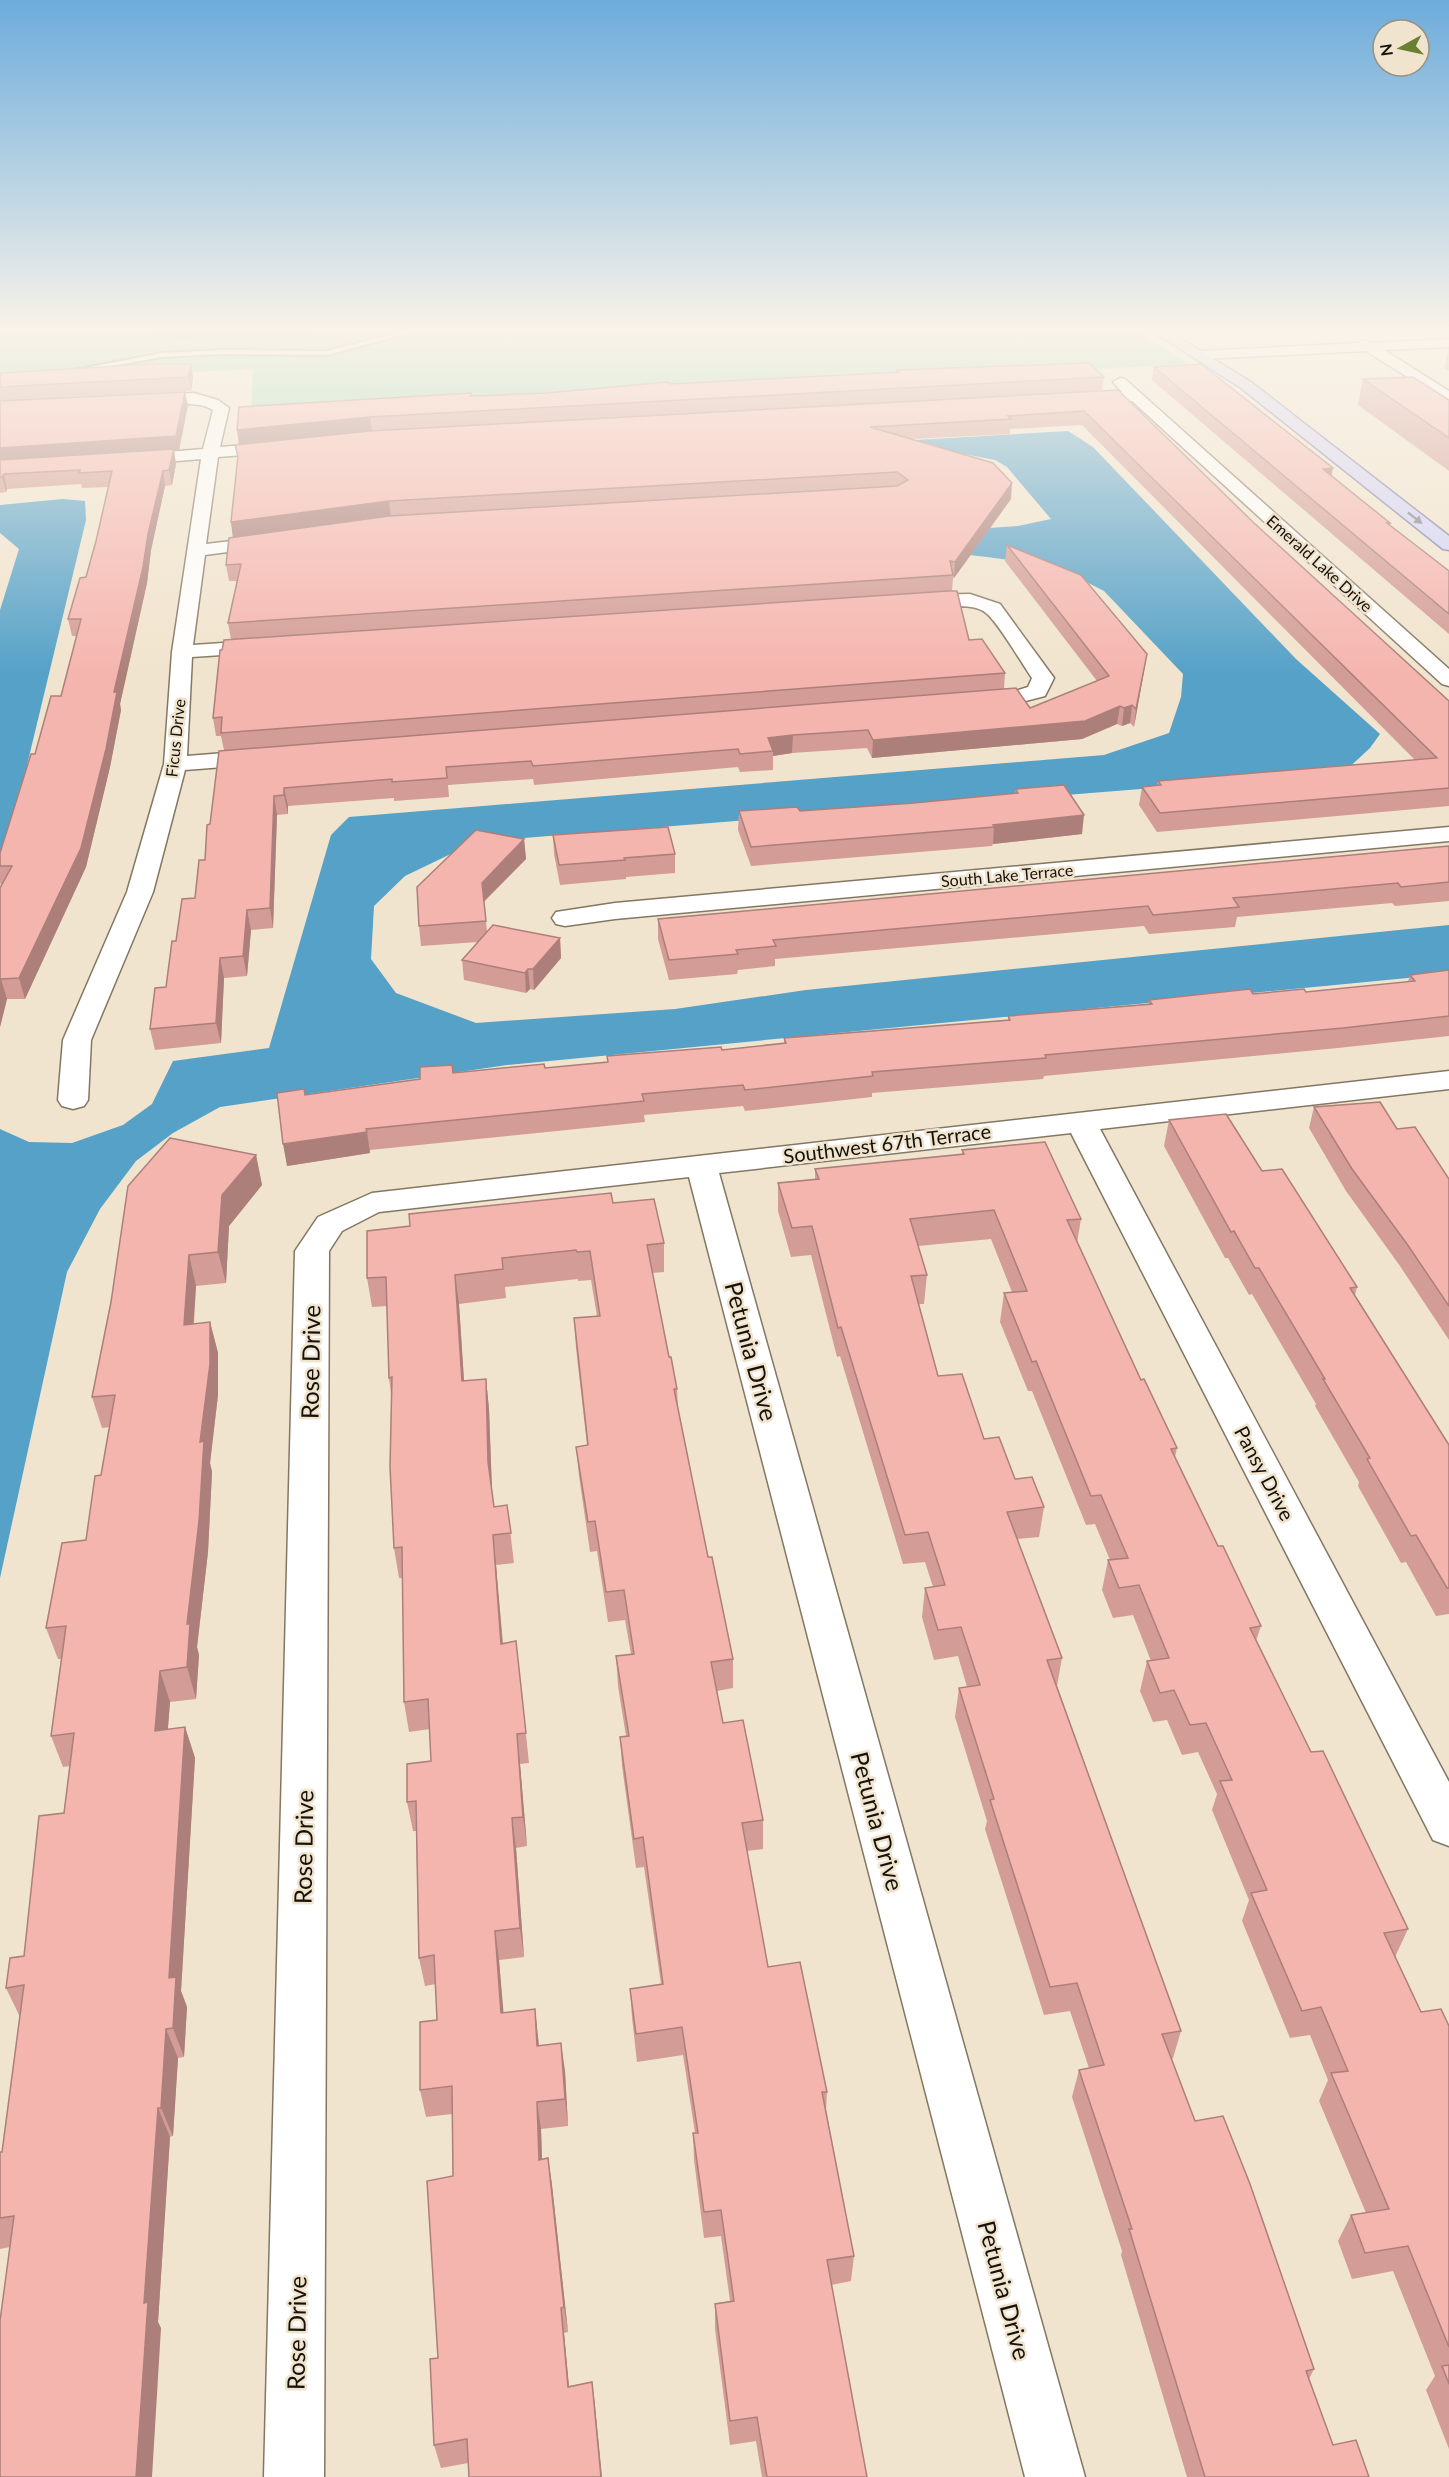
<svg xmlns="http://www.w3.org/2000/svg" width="1449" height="2477" font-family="Lato,sans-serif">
	<rect width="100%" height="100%" fill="#f1e4ce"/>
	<!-- green -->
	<path fill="#97dbbc" d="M4 327H1130L1190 364 251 415 253 369 0 381V330Z"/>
	<!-- water -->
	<g fill="#55a1c8">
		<path d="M145 327H367L362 332 349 334 174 339 150 334Z"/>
		<path d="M1068 431 1093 447 1296 659 1380 734 1370 748 1343 773 497 840 459 850 405 876 374 906 371 959 396 993 476 1023 675 1009 806 990 1449 925V974L507 1065 220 1107 173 1133 136 1161 100 1209 67 1272 0 1578V1129L29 1142 72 1143 123 1125 152 1104 173 1061 269 1048 331 835 349 817 1104 755 1169 733 1181 697 1183 674 1104 591 1067 572 1039 564 987 557 935 551 342 572 1018 526 1051 519 1007 467 995 460 964 454 350 473Z"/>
		<path d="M63 499 85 501 86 520 15 815 0 852V610L19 549 0 533V505Z"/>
	</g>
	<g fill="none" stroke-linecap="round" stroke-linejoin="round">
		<defs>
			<path id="service" d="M421 327H432L327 355 223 354 162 357 73 373 69 371 162 353 223 350 327 351Z"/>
			<g id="minor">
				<path d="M1449 339V347L1384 350 1449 391V403L1366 351 1202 359 1195 355 1202 351 1358 343 1364 340 1371 343Z"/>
				<path d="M1120 378 1125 379 1449 669V686L1442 684 1132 401 1079 404 1071 399 1079 394 1122 392 1113 382Z"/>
				<path d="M194 393 218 400 229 408 220 447 279 442 287 447 279 452 218 457 206 544 272 536 281 541 272 546 205 555 193 645 267 640 274 642 277 646 274 650 267 652 192 657 187 756 263 750 271 752 274 757 271 762 263 764 185 770 153 892 91 1040 88 1100 84 1106 73 1109 62 1106 58 1100 63 1040 127 892 164 764 172 652 201 459 131 465 123 460 131 455 203 449 213 410C192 396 145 412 135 401L143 396Z"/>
				<path d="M970 594 1000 604 1054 678 1045 696 1014 704 971 706 968 701 971 696 1012 692 1028 687 1032 678C1022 664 998 622 986 613 967 597 916 617 905 601L915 595Z"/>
				<path d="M1449 827V841L615 919 565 926 556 924 552 918 556 912 615 903Z"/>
				<path d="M1449 1071V1089L1100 1129 1449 1782V1846L1433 1840 1071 1133 719 1173 1085 2477H1025L689 1177 379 1212 342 1231 329 1251 324 2477H264L295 1251 318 1217 372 1193Z"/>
			</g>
			<path id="primary" d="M1146 327H1162L1251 382 1449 536V550L1443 549 1241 388Z"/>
		</defs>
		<!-- service casing -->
		<use href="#service" stroke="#837763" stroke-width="4"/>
		<!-- minor casing -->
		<use href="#minor" stroke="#837763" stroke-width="3"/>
		<!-- primary casing -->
		<use href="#primary" stroke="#7d7da3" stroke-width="3"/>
		<!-- service -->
		<use href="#service" fill="#fff" fill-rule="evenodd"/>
		<!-- minor -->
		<use href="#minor" fill="#fff" fill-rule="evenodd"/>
		<!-- primary -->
		<use href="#primary" fill="#d2d3f9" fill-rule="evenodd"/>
	</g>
	<!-- wall -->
	<g fill="#d39c96">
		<path d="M1449 347V371L1444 368Z"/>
		<path d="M191 364 193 378 191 391 0 401V373Z"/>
		<path d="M1154 367 1332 476 1390 523 1389 525 1449 571V634L1152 380Z"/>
		<path d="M897 370 1104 377 1102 391 1118 390 1254 523 1449 701V806L1157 832 1139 805 1142 787 1157 786 1158 781 1415 760 1082 425 1010 429V434L912 439 1011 499 954 578H953L952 591 969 640 1005 673 1004 689 1030 708 1097 681 1005 561 1007 545 1147 654 1134 727 1130 723 1122 726 1117 724 1082 739 872 758 867 748 792 753 773 756V770L740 772 738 767 534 785 533 779 448 785 449 797 394 801V798L288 806V814L277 815 273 928 251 930 247 976 224 978 221 1043 155 1050 150 1029 166 987 176 941 195 898 205 860 224 750 221 736H216L213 718 222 650 231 639 228 623 237 581H229L226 565 233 537 231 522 238 460 235 445 239 444 237 430 471 396 546 393 670 384 897 373Z"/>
		<path d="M1363 379 1449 400V471L1358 405Z"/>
		<path d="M0 401 188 405 179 450 174 451 176 464 172 485 165 486 151 550 147 583 120 704 121 710 110 767 86 867 25 999H7L0 1027 1 886 0 882V853L35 754 61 696 76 636H72L68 619 86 577 96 541 108 487 82 488 81 484 7 489 6 492 0 493Z"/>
		<path d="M1016 789 1082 834 993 844 992 846 751 866 738 830 739 811H800L914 803 1015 793Z"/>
		<path d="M553 835 675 854V873L626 877V879L560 885 554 854Z"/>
		<path d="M524 839 526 859 484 902 487 931 560 938 561 958 534 990 530 989 526 993 464 980 462 960 478 942 421 946 419 926Z"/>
		<path d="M1449 846V901L1395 906 1392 903 1237 917 1235 927 1149 934 1144 926 775 959V966L738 970 737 974 669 980 658 939V919Z"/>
		<path d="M1449 970V1036L1338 1048 1044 1076 1043 1079 872 1093V1097L745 1111 743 1106 644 1115 645 1122 370 1150V1153L287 1166 305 1095 420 1079 453 1073 545 1068 608 1062 607 1056 722 1050 784 1044V1038L1008 1020V1016L1148 1004 1149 1000 1306 992 1408 982 1410 975Z"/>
		<path d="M1314 1107 1397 1129 1449 1179V1340L1400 1266 1346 1191 1309 1128Z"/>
		<path d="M1169 1120 1262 1171 1357 1287 1355 1295 1449 1445V1614L1436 1616 1406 1562 1401 1563 1358 1486 1359 1482 1315 1406 1316 1404 1252 1294 1249 1295 1228 1258H1225L1164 1146Z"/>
		<path d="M962 1150 1081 1219 1077 1243 1141 1380 1177 1448 1175 1457 1218 1546 1261 1626 1256 1641 1311 1752 1408 1929 1395 1957 1421 2012 1449 2026V2449L1426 2390 1435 2376 1393 2271 1352 2279 1338 2241 1351 2215 1366 2213 1319 2101 1328 2080 1310 2035 1290 2038 1242 1921 1249 1900 1212 1810 1217 1794 1198 1752 1182 1755 1167 1720 1153 1722 1140 1691 1147 1661H1151L1133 1615 1113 1618 1102 1590 1108 1560H1110L1095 1524 1086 1525 1032 1391H1028L1000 1322 1004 1293 1012 1292 991 1239 918 1246 927 1275 924 1304H919L938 1376 984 1439 1015 1479 1044 1507 1039 1537 1017 1539 1062 1658 1057 1686 1181 2031 1173 2058 1171 2059 1195 2121 1314 2369 1309 2379 1333 2445 1369 2477H1187L1121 2255 1122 2251 1072 2097 1079 2070 1089 2068 1070 2011 1044 2015 985 1829 987 1821 955 1717 959 1688 967 1687 958 1656 934 1660 922 1617 925 1588 933 1587 925 1562 903 1564 840 1356 837 1357 811 1255 791 1257 778 1211V1183L815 1179V1169L962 1155Z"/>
		<path d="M256 1155 262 1185 229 1226 226 1283 196 1286 194 1324 210 1322 218 1353V1395L210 1463 212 1472 208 1552 197 1647 199 1655 196 1699 170 1702 168 1729 185 1727 195 1758 181 1991 187 2007 184 2057 178 2058 173 2136 170 2137 158 2322 161 2328 10 2247 0 2249V2152H2L20 2017 6 1988 24 1956 64 1813 70 1766 63 1767 51 1736 61 1659H58L46 1628 86 1540 101 1475 110 1427 102 1428 92 1397Z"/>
		<path d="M613 1203 664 1243V1272L652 1273 669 1357 677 1389 678 1408 708 1557 733 1659V1688L717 1691 723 1723 763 1820V1849L747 1851 768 1967 827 2092 826 2110 854 2256 851 2281 831 2285 867 2477H762L756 2441 730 2445 715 2329V2304L730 2301 721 2236 704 2238 694 2160 693 2133H695L683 2055 637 2062 632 2018 630 1989 661 1984 644 1867 636 1868 622 1766 620 1737 626 1736 618 1686 616 1656 631 1654 625 1620 608 1622 597 1551 590 1552 579 1476 576 1447 587 1445 576 1348 574 1318 597 1316 591 1280 578 1281V1279L505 1287 506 1298 459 1304 464 1381 486 1379 489 1409 492 1491 494 1507 507 1505 514 1563 496 1565 503 1643 516 1641 529 1763 520 1764 527 1846 516 1848 524 1957 499 1960 503 2013 535 2009 539 2046 565 2071 568 2126 541 2129 542 2160 548 2158 552 2185 568 2332 564 2333 569 2386 592 2382 595 2406 468 2463 441 2468 434 2445 438 2358 453 2176 452 2114 426 2117 420 2090 437 2020 436 1984 425 1986 419 1958 416 1831H413L407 1802 431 1761 430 1729 409 1732 404 1702 403 1578H399L394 1548 391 1394 389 1378 387 1306 372 1307 367 1278 410 1226Z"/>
	</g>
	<!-- shaded-wall -->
	<g fill="#ac7f7a">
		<path d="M191 364 193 378 191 391 188 377Z"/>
		<path d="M185 392 188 405 179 450 174 451 176 464 172 485 169 470 0 463V448Z"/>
		<path d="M370 417 372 431 239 445 237 430Z"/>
		<path d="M1333 468 1330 483 1323 469Z"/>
		<path d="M163 471 165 486 151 550 147 583 120 704 121 710 110 767 86 867 25 999 19 978 148 534Z"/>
		<path d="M4 474 7 489 6 492 2 477Z"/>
		<path d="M1012 483 1011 499 954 578 955 562Z"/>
		<path d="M389 501 391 517 233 538 231 522Z"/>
		<path d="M1147 654 1144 671 1134 727 1136 709Z"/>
		<path d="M1132 705 1130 723 1122 726 1124 708Z"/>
		<path d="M1120 706 1117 724 1082 739 872 758 873 740Z"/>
		<path d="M793 735 792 753 773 756V751L768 738Z"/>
		<path d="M284 788 288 806V814L284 795Z"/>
		<path d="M274 796 277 815 273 928 270 908Z"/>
		<path d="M1084 815 1082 834 993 844 994 827 993 825Z"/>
		<path d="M524 839 526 859 483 902 482 883Z"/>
		<path d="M247 910 251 930 247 976 243 956Z"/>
		<path d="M560 938 561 958 534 990 533 969Z"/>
		<path d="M220 958 224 978 221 1043 216 1023Z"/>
		<path d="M528 969 530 989 526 993 525 973Z"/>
		<path d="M1 979 7 999 0 1027V982Z"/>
		<path d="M367 1132 370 1153 287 1166 283 1144Z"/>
		<path d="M256 1155 262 1185 229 1226 226 1283 218 1252 222 1195Z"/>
		<path d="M189 1255 196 1286 191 1356 184 1325Z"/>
		<path d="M455 1275 459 1304 466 1411 462 1381Z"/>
		<path d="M210 1322 218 1353V1395L210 1463 212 1472 208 1552 197 1647 199 1655 196 1699 187 1667V1624Z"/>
		<path d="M486 1379 489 1409 492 1491 497 1537 488 1462Z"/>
		<path d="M493 1535 496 1565 505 1673 501 1644Z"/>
		<path d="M160 1671 170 1702 165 1762 155 1731Z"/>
		<path d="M185 1727 195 1758 181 1991 187 2007 184 2057 173 2028 169 1978Z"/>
		<path d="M517 1734 520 1764 527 1846 523 1817Z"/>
		<path d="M512 1818 516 1848 524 1957 520 1928Z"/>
		<path d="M495 1931 499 1960 506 2041 501 2013Z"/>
		<path d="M535 2009 538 2037 541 2074 537 2046Z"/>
		<path d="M166 2029 178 2058 173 2136 161 2108Z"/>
		<path d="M561 2043 565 2071 568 2126 565 2099Z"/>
		<path d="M537 2102 541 2129 543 2187 539 2160Z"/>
		<path d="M158 2108 170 2137 158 2322 161 2328 152 2477H136L144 2303Z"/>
		<path d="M548 2158 552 2185 568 2332 564 2307Z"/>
		<path d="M561 2308 564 2333 571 2410 568 2387Z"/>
		<path d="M592 2382 595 2406 602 2477H601Z"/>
	</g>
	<!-- building -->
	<g fill="#f5b5af" stroke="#ac7f7a" stroke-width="1.5">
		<path d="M1089 363 1104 377 370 417 237 430 239 407 471 393V396L546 393 668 382 670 384 899 372 897 370Z"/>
		<path d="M151 364H191L188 377 0 387V373Z"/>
		<path d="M1201 364 1333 468 1323 469 1390 523H1387L1449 571V614L1154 367Z"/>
		<path d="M1413 377 1449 400V438L1363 379Z"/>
		<path d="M1118 390 1254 523 1449 701V788L1160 813 1142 787 1161 785 1158 781 1437 758 1084 411 1008 416 1011 419 870 427 993 463 1012 483 955 562 950 561 953 575 228 623 241 564 226 565 229 538 389 516 897 486 908 480 897 472 389 501 231 522 238 456 235 445 370 431Z"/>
		<path d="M185 392 176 436 0 448V401Z"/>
		<path d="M174 449 169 470 163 471 148 534 143 567 114 692H117L106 749 81 848 19 978 1 979 0 982V888L12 866H0V853L31 754H35L51 696H61L81 619H68L80 578 86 577 96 541 112 471 79 473 80 470 4 474 2 477H0V460Z"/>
		<path d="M1007 545 1081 575 1147 654 1136 709 1132 705 1124 708 1120 706 1085 721 873 740 868 730 793 735 768 738 773 751 740 754 738 749 533 766 531 761 446 767 447 778 392 782V779L284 788V795L274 796 270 908 247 910 243 956 220 958 216 1023 150 1029 155 988 166 987 172 941H176L182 899 195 898 199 860H205L207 825 210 824 219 751 1016 688 1030 708 1109 676Z"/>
		<path d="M948 591H957L969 640 982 639 1005 673 221 733 222 717 213 718 220 650H222L224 640Z"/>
		<path d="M1064 785 1084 815 993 825 994 827 751 847 739 811 797 807 800 811 914 803 1018 793 1016 789Z"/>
		<path d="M668 827 675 854 624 858 625 860 559 865 553 835Z"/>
		<path d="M476 830 524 839 482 883 486 921 419 926 417 887Z"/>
		<path d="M1449 846V882L1401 887 1398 883 1233 898 1239 907 1153 915 1148 906 773 940 776 946 736 950 738 954 669 960 658 919Z"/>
		<path d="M493 925 560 938 533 969H528L525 973 462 960Z"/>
		<path d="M1449 970V1016L1343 1028 1045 1055 1046 1058 872 1072 873 1076 745 1090 743 1085 642 1094 644 1101 366 1129 367 1132 283 1144 277 1093 304 1089 305 1095 420 1079V1067L452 1065 453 1073 544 1064 545 1068 608 1062 607 1056 721 1047 722 1050 786 1043 784 1038 1010 1020 1008 1016 1152 1004 1149 1000 1250 989 1253 994 1304 989 1306 992 1415 981 1410 975Z"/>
		<path d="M1380 1102 1397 1129 1415 1127 1449 1179V1306L1407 1244 1352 1169 1314 1107Z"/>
		<path d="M1226 1114 1262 1171 1282 1169 1357 1287 1350 1288 1449 1445V1588H1447L1416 1535 1411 1536 1367 1459 1370 1458 1323 1379H1325L1259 1268H1255L1234 1231 1231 1232 1169 1120Z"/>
		<path d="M170 1138 256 1155 222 1195 218 1252 189 1255 184 1325 210 1322V1364L200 1442 204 1441 199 1521 187 1624H190L187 1667 160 1671 155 1731 185 1727 169 1978 176 1977 173 2028 166 2029 161 2108H158L144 2303 148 2302 136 2477H0V2321L14 2216 0 2218V2152H2L24 1985 6 1988 10 1958 24 1956 39 1816 64 1813 74 1733 51 1736 66 1626 46 1628 62 1543 86 1540 95 1476 101 1475 115 1395 92 1397 111 1302 128 1186Z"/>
		<path d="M1045 1142 1081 1219 1067 1220 1141 1380 1144 1379 1177 1448 1171 1449 1218 1546H1223L1261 1626 1250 1628 1311 1752 1323 1751 1408 1929 1384 1933 1421 2012 1441 2009 1449 2026V2347L1408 2246 1365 2253 1351 2215 1389 2209 1331 2073 1348 2071 1321 2007 1302 2011 1251 1893 1267 1890 1220 1781 1232 1780 1206 1723 1190 1725 1174 1690 1160 1693 1147 1661 1169 1658 1139 1585 1119 1588 1108 1560 1128 1558 1101 1495 1091 1496 1036 1361 1032 1362 1004 1293 1027 1291 994 1210 910 1219 927 1275 911 1276 938 1376 962 1374 984 1439 999 1437 1015 1479 1032 1477 1044 1507 1007 1512 1062 1658 1047 1660 1181 2031 1162 2034 1195 2121 1223 2116 1250 2184 1314 2369 1306 2371 1333 2445 1356 2440 1369 2477H1205L1129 2229H1132L1079 2070 1104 2065 1077 1983 1050 1987 990 1800 994 1799 959 1688 980 1685 961 1627 938 1630 925 1588 945 1585 928 1532 905 1535 841 1327 838 1328 812 1226 792 1228 778 1183 819 1179 815 1169 964 1154 962 1150Z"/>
		<path d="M611 1193 613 1203 654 1199 664 1243 647 1245 669 1357H671L677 1389H674L708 1557H712L733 1659 711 1662 723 1723 743 1720 763 1820 742 1823 768 1967 800 1962 827 2092H822L854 2256 827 2260 867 2477H767L757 2417 730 2421 715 2304 734 2301 721 2210 704 2212 693 2133H698L682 2027 636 2034 630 1989 663 1984 643 1837 634 1839 620 1737 629 1736 616 1656 634 1654 624 1590 606 1592 595 1521 588 1522 576 1447 588 1445 574 1318 600 1316 590 1251 577 1252 576 1250 502 1258 503 1269 455 1275 462 1381 486 1379 488 1462 494 1507 507 1505 511 1533 493 1535 501 1644 516 1641 526 1733 517 1734 523 1817 512 1818 520 1928 495 1931 501 2013 535 2009 537 2046 561 2043 565 2099 537 2102 539 2160 548 2158 564 2307 561 2308 568 2387 592 2382 601 2477H469L467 2439 434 2445 430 2359 438 2358 427 2181 453 2176 452 2086 420 2090V2022L437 2020 434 1955 419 1958 416 1801 407 1802V1764L431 1761 428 1699 404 1702 402 1547 394 1548 390 1467 392 1377 389 1378 386 1277 367 1278V1231L410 1226 409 1214Z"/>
		<path d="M1449 2365V2384L1442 2366Z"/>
	</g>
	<!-- one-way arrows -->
	<defs><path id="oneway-solid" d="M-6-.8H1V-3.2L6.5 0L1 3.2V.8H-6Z" transform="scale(1.5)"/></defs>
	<use fill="#7d7c8d" href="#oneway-solid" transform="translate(1415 518) rotate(38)"/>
	<!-- sky -->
	<linearGradient id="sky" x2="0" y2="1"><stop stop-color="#6dacdb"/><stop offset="0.49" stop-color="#f9f3e9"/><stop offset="1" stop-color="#f9f3e9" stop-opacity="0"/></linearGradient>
	<rect width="1449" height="674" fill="url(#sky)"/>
	<g text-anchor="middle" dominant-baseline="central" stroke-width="5" stroke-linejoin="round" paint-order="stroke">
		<!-- far-street labels -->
		<g font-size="16" fill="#16120a" stroke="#f1e4ce">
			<text transform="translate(1320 563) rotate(42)">Emerald Lake Drive</text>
			<text transform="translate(175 738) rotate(-84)">Ficus Drive</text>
			<text transform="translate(1007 875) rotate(-5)">South Lake Terrace</text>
		</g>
		<!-- street labels -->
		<g font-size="20" fill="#16120a" stroke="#f1e4ce">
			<text transform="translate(887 1143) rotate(-7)">Southwest 67th Terrace</text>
			<text transform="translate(1265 1473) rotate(62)">Pansy Drive</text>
		</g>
		<!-- near-street labels -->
		<g font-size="24" fill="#16120a" stroke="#f1e4ce">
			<text transform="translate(752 1351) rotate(75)">Petunia Drive</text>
			<text transform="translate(310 1362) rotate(-89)">Rose Drive</text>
			<text transform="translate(878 1821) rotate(75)">Petunia Drive</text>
			<text transform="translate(303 1847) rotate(-89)">Rose Drive</text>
			<text transform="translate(1005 2290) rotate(75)">Petunia Drive</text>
			<text transform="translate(296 2333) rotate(-89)">Rose Drive</text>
		</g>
	</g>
	<!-- north arrow -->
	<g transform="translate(1401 48) rotate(262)"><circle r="28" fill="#f1e4ce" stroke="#999080" stroke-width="1.5"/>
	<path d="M0-4.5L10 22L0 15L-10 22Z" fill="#6a7f30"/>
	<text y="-9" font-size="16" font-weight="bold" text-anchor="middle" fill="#16120a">N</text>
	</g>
</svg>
